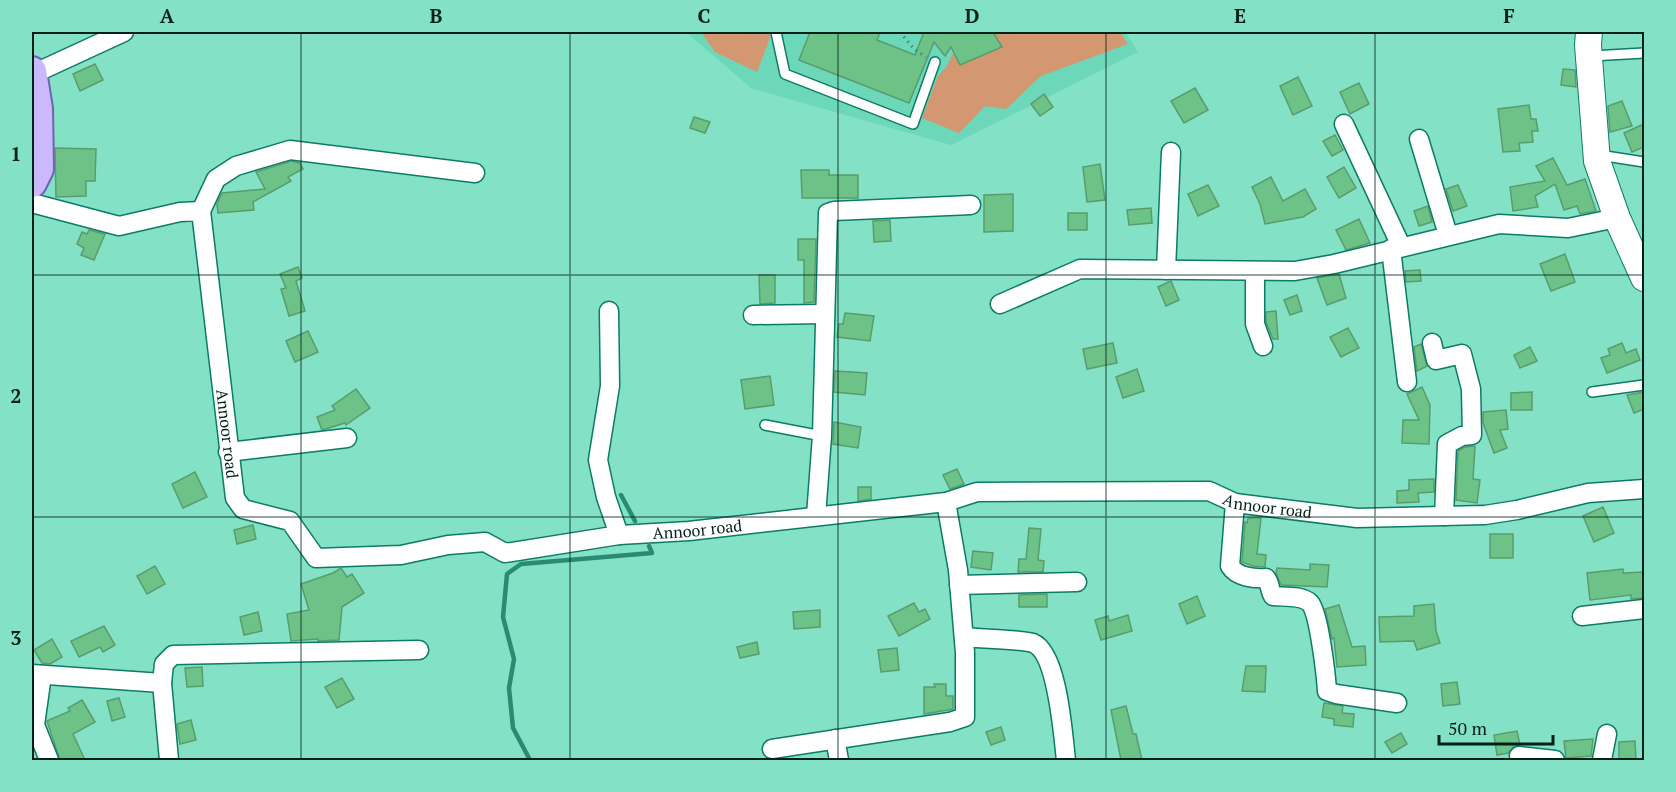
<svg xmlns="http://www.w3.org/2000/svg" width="1676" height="792" font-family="'PT Serif',serif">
	<rect width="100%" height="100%" fill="#83e1c5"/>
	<!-- built -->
	<path fill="#6dd7ba" d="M686 32H1125L1138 52 951 145 751 88Z"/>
	<!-- green -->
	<g fill="#d39772">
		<path d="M701 32H768L771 35 757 72 715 52Z"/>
		<path d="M993 32H1120L1128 44 1041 76 1006 109 985 106 959 133 922 118 938 76 947 66 953 53 960 65 1001 48Z"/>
	</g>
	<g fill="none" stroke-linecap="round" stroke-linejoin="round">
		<!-- stream -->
		<g stroke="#2a8b73" stroke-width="4.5">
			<path d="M621 495 635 521"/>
			<path d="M530 760 513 728 509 688 514 659 503 617 507 574 521 564 652 553 649 546"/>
		</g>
	</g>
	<!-- building -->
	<g fill="#6dc288" stroke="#599c6e" stroke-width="1.5">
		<path d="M810 32H880L877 40 915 55 924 32H993L1002 47 960 65 951 47 945 56 934 42 909 103 799 60Z"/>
		<path d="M95 64 103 80 80 91 73 74Z"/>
		<path d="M1563 69 1575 70 1576 87 1561 85Z"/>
		<path d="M1298 77 1312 106 1293 115 1280 86Z"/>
		<path d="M1359 83 1369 104 1350 114 1340 92Z"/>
		<path d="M1195 88 1208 110 1184 123 1171 101Z"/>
		<path d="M1044 94 1053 107 1040 116 1031 104Z"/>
		<path d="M1622 101 1632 126 1610 132 1608 106Z"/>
		<path d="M1529 105 1531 119H1536L1538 131H1532L1533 142 1519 143 1520 151 1503 152 1498 109Z"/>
		<path d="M694 117 710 122 705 133 690 128Z"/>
		<path d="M1644 124V147L1632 152 1624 133Z"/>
		<path d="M1335 135 1343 150 1332 156 1323 141Z"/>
		<path d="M55 148 96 149 95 181H86V196L56 197Z"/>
		<path d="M1553 158 1567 185 1585 179 1596 211 1580 214 1577 206 1564 210 1555 184 1535 196 1538 207 1513 211 1510 187 1545 181 1536 166Z"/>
		<path d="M291 161 300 163 303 169 288 177 291 181 253 202 254 210 218 213 217 204 222 193 265 189 256 172Z"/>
		<path d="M1100 164 1105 200 1087 202 1083 167Z"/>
		<path d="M1344 167 1356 188 1339 198 1327 177Z"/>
		<path d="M801 170H829V175H858V198H802Z"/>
		<path d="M1271 177 1283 201 1305 189 1316 209 1303 217 1265 224 1260 204 1252 187Z"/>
		<path d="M1208 185 1219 206 1198 216 1188 194Z"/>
		<path d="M1458 185 1467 206 1453 211 1446 189Z"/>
		<path d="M1013 194V231L984 232V195Z"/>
		<path d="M1428 206 1432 222 1419 226 1414 211Z"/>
		<path d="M1151 208 1152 223 1129 225 1127 210Z"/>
		<rect x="1068" y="213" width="19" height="17"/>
		<path d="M1359 219 1370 243 1346 250 1336 230Z"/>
		<path d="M890 220 891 241 874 242 873 221Z"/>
		<path d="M89 230 105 234 94 260 81 255 84 248 77 244 82 232 87 234Z"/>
		<path d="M798 239H816L814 302 804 303V260H798Z"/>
		<path d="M1565 254 1575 282 1551 291 1540 264Z"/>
		<path d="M298 267 302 278 296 281 305 311 289 316 281 289 286 288 280 274Z"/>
		<path d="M1420 270 1421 281 1406 282 1405 271Z"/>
		<path d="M1339 274 1346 298 1327 305 1317 278Z"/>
		<path d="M759 275H775V303L760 304Z"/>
		<path d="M1171 281 1179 300 1166 306 1158 287Z"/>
		<path d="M1297 295 1302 311 1290 315 1284 300Z"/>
		<path d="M1276 311 1278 339H1273L1266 322V312Z"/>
		<path d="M845 313 874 316 870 341 837 337 839 324H843Z"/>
		<path d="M1348 328 1359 348 1341 357 1330 337Z"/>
		<path d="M308 331 318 352 295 362 286 341Z"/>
		<path d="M1113 343 1117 363 1087 369 1083 349Z"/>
		<path d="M1622 343 1626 353 1636 349 1640 360 1607 373 1601 358 1610 355 1608 349Z"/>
		<path d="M1421 344 1427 366 1417 371 1414 347Z"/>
		<path d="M1530 347 1537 361 1520 368 1514 355Z"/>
		<path d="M1137 369 1144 391 1123 398 1116 377Z"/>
		<path d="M835 371 867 373 865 395 834 392Z"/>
		<path d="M770 376 774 405 745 409 741 380Z"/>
		<path d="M1422 387 1430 405 1429 444 1402 443 1403 420H1419L1407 394Z"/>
		<path d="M356 389 370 408 346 425 345 423 322 430 317 417 335 410 332 406Z"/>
		<path d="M1532 392V410H1511V393Z"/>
		<path d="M1644 392V409L1634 413 1627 395Z"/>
		<path d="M1506 410 1508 429 1500 430 1507 448 1494 453 1483 423V412Z"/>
		<path d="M834 422 861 427 858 448 833 444Z"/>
		<path d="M1475 446 1473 479 1480 480 1477 503 1456 500 1458 451 1465 447Z"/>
		<path d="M957 469 964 484 950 489 943 475Z"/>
		<path d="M195 472 207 497 183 508 172 484Z"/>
		<path d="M1434 479V492L1418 493 1419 502 1397 503V491L1409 490V480Z"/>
		<path d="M858 487H871V499L858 501Z"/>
		<path d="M1603 507 1614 533 1594 542 1583 516Z"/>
		<path d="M1248 518H1261L1257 554 1266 555 1265 567 1253 566 1242 562 1245 522 1247 523Z"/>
		<path d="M253 525 256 539 237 544 234 530Z"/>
		<path d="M1029 528 1041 529 1038 560 1044 561 1043 572H1018L1019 559H1026Z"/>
		<rect x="1490" y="534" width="23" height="24"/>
		<path d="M973 551 993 553 991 570 971 567Z"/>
		<path d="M1310 564 1329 565 1327 587 1281 585 1276 573 1277 568 1310 570Z"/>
		<path d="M155 566 165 584 147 594 137 576Z"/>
		<path d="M341 568 347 577 352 574 364 593 342 607 339 640 318 641V639L291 641 287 614 309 610 301 584 333 573Z"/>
		<path d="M1623 569V573L1644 572V598L1631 599V595L1590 600 1587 573Z"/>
		<path d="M1047 594V607H1019V595Z"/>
		<path d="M1197 596 1205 616 1187 624 1179 604Z"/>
		<path d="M914 603 919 612 925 609 930 619 899 636 888 616Z"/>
		<path d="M1434 604 1436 631 1440 643 1417 650 1414 641 1380 642 1379 617 1414 616V606Z"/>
		<path d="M1339 605 1352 647 1365 646 1366 665 1337 667 1334 638 1332 639 1325 609Z"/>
		<path d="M820 610V627L794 629 793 612Z"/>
		<path d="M258 612 262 631 244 635 240 617Z"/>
		<path d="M1128 615 1132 631 1101 640 1095 620 1108 616 1109 621Z"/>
		<path d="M104 626 115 645 103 652 100 647 79 657 71 641Z"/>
		<path d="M52 639 62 657 50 664 42 663 34 650Z"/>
		<path d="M757 642 759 654 740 658 737 647Z"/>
		<path d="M897 648 899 670 881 672 878 650Z"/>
		<path d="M1246 666H1266L1265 692 1242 691Z"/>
		<path d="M202 667 203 686 187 687 185 668Z"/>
		<path d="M342 678 354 699 337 708 325 687Z"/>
		<path d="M1457 682 1460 704 1443 706 1441 684Z"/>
		<path d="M934 684H946V696H953V709L924 714V687H935Z"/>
		<path d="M119 698 125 717 112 721 107 701Z"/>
		<path d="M82 700 95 722 73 734 85 760H60L47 721 70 711 68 708Z"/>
		<path d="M1324 703 1343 706 1342 713 1354 714 1353 727 1334 725V719L1322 717Z"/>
		<path d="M1126 706 1133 734H1136L1142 760H1121L1111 710Z"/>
		<path d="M191 720 196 740 180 744 177 724Z"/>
		<path d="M1001 727 1005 740 991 745 986 732Z"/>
		<path d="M1517 731 1520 745 1514 746 1508 753 1497 755 1494 735Z"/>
		<path d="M1401 733 1407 744 1392 753 1385 742Z"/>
		<path d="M1593 739 1591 756 1566 758 1564 741Z"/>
		<path d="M1635 741 1636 760H1619V742Z"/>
	</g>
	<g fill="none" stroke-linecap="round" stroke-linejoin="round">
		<defs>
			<g id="lane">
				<path d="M776 32 785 74 913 124 935 62"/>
				<path d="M1591 56 1644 53"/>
				<path d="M1599 155 1644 162"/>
				<path d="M1592 392 1644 385"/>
				<path d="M765 425 822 436"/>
			</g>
			<g id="street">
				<path d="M33 74 124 32"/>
				<path d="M1344 124 1401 246"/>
				<path d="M1419 139 1448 235"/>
				<path id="s1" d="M32 203 119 226 180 212 201 211 235 498 243 509 290 521 316 558 401 555 448 545 485 542 505 553 619 535 689 531 946 502 977 492 1209 491 1235 503 1357 518 1485 515 1517 510 1588 493 1644 489"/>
				<path d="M201 211 216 179 236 166 290 150 475 173"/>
				<path d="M1391 249 1407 382"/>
				<path d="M1166 270 1171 152"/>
				<path d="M1255 271V324L1263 346"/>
				<path d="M1000 304 1080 269 1295 271 1334 264 1499 224 1568 228 1617 218"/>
				<path d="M609 311 610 386 598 460 606 497 619 535"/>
				<path d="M753 315 825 314"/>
				<path d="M1432 343 1436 360 1462 354 1471 389 1472 435 1462 436 1447 444 1444 516"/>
				<path d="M228 452 347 438"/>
				<path d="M1235 503 1230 566C1237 577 1254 579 1266 578 1271 584 1269 590 1273 596 1284 597 1302 595 1310 603 1319 613 1326 675 1327 691L1336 694 1397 703"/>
				<path d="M816 516 822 436 828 213 834 211 971 205"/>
				<path d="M959 585 1077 582"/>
				<path d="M1582 616 1644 609"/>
				<path d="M964 637C980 639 1021 639 1033 643 1058 653 1063 736 1066 760"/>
				<path d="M32 674 162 683"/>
				<path d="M42 675 35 725 49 760"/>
				<path d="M835 739 839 760"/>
				<path d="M772 749 950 722 965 717V653L958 570 946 502"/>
				<path d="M1519 756 1555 760"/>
				<path d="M169 760 162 683 164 664 173 655 419 650"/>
				<path d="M1602 760 1607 734"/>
			</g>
			<path id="secondary" d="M1589 32 1588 45 1597 161 1617 218 1644 278"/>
			<path id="primary" d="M32 71 38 109 39 169 32 183"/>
		</defs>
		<!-- lane casing -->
		<use href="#lane" stroke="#0b7c65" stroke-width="12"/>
		<!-- street casing -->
		<use href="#street" stroke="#0b7c65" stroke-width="21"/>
		<!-- secondary casing -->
		<use href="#secondary" stroke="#0b7c65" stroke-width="28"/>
		<!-- primary casing -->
		<use href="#primary" stroke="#6d65ad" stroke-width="32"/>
		<!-- path -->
		<path stroke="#448371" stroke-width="3" stroke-dasharray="1.5 4.5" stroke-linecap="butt" d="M900 32 914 49 926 57"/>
		<!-- lane -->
		<use href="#lane" stroke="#fff" stroke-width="9"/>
		<!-- street -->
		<use href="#street" stroke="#fff" stroke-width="18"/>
		<!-- secondary -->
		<use href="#secondary" stroke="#fff" stroke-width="26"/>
		<!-- primary -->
		<use href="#primary" stroke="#cab9fe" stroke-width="28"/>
	</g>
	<!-- grid -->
	<path fill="none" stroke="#032119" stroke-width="1.5" stroke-opacity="0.55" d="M301 32V760M570 32V760M838 32V760M1106 32V760M1375 32V760M32 275H1644M32 517H1644"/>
	<g text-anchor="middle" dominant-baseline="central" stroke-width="4.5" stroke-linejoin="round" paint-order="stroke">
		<!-- street labels -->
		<g font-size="16" fill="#032119" stroke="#83e1c5">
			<text stroke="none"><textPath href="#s1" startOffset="398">Annoor road</textPath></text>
			<text stroke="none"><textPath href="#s1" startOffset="1533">Annoor road</textPath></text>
			<text stroke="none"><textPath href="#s1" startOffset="957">Annoor road</textPath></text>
		</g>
	</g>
	<!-- border -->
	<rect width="1676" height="792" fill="none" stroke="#83e1c5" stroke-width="66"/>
	<!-- scale -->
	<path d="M1439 735v9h114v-9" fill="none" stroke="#032119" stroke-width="3"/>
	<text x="1448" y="735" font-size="18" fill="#032119" stroke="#83e1c5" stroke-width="4.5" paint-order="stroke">50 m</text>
	<rect x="33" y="33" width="1610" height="726" fill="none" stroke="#032119" stroke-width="2"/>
	<g font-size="20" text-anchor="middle" font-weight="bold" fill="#032119">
		<text x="167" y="23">A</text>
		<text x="436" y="23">B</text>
		<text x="704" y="23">C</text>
		<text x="972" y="23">D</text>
		<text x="1240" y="23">E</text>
		<text x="1509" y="23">F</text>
		<text x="16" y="161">1</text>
		<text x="16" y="403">2</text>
		<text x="16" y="645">3</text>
	</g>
</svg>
